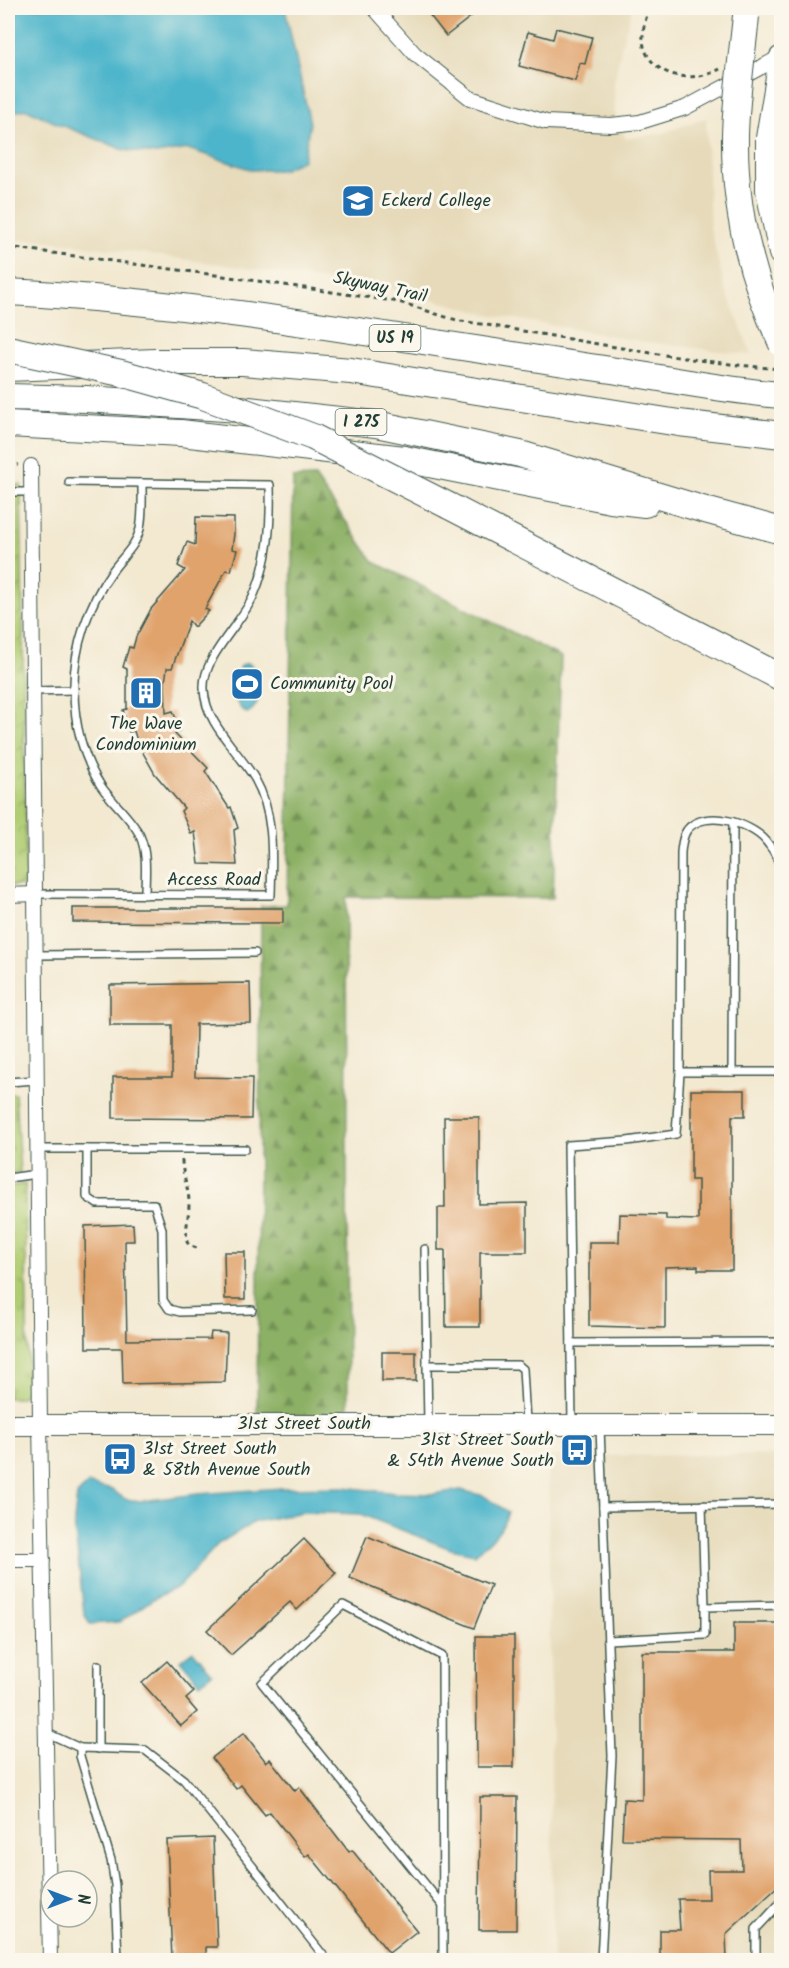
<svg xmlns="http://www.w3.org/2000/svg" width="789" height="1968" font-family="Kalam,sans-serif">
	<defs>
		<pattern id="grass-tufts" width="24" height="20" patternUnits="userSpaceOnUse" patternTransform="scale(1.5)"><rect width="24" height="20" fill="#b1cd73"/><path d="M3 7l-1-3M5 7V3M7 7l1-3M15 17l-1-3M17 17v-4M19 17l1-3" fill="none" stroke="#8fa85f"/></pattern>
		<pattern id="forest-firs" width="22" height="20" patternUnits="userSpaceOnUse" patternTransform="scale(1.5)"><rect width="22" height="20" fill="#8cb065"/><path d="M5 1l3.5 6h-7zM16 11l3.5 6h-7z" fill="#729054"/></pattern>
		<pattern id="park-crowns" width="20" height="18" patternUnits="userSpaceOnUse" patternTransform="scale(1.5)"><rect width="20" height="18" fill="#b1cd73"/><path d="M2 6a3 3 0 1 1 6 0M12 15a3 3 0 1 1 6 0" fill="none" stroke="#8fa85f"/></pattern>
	</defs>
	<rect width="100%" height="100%" fill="#fbf7ec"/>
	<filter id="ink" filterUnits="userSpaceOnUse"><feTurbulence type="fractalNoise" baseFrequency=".0167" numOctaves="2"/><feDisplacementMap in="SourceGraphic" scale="12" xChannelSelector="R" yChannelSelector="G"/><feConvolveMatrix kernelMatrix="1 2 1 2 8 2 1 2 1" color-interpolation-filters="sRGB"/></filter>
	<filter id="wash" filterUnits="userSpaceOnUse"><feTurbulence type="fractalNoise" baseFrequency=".008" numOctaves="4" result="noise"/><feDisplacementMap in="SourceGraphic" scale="24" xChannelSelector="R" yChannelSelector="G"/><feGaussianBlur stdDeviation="1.35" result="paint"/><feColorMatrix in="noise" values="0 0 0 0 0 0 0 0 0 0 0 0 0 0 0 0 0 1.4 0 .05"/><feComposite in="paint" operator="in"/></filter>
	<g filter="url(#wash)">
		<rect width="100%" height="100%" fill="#f3e9d1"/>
		<!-- built -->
		<g fill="#e6daba">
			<path d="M8 8H632L621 47 614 85 615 113 626 139 663 133 706 118 710 227 725 289 752 355 647 342 487 314 397 290 134 252 41 240 8 239Z"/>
			<path d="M781 1455V1960H553L548 1456Z"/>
		</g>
		<!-- grass -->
		<g fill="url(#grass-tufts)" stroke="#688554" stroke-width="1.5">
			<path d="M8 1094H15L20 1172 8 1174Z"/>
			<path d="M25 1184 28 1382 25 1393 20 1398H8V1187Z"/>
		</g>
		<!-- forest -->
		<path fill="url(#forest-firs)" stroke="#56764c" stroke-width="1.5" d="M315 477 374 562 561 657 553 898 346 897 348 1416H257L261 906 287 905 293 478Z"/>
		<!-- park -->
		<path fill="url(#park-crowns)" stroke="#688554" stroke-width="1.5" d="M8 485H21L26 886H8Z"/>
		<!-- water -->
		<g fill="#4db5cb" stroke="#367980" stroke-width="1.5">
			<path d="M8 8H285L310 123 303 160 282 170H253L188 149 156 154 124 150 56 123 27 109 8 113Z"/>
			<path d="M247 663C264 670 264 706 247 713 230 705 234 680 240 666Z"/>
			<path d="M88 1484 112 1490 125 1499 141 1501 198 1494 282 1488 344 1487 395 1493 433 1494 461 1490 484 1496 508 1512C503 1530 490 1543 474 1554L451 1549 360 1514 302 1512 254 1522 218 1544 180 1586 153 1599 120 1622 90 1624 84 1613 74 1521 77 1495Z"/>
			<path d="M193 1651 212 1673 200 1683 181 1660Z"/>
		</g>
		<g id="blocks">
			<!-- building -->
			<g fill="#e0a36c">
				<path d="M435 8H482L446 36 428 13Z"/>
				<path d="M556 28 592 37 585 64 580 63 575 81 519 66 528 32 553 39Z"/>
				<path d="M196 517 234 518V534L232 549 237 550 231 571 226 570 205 609 209 611 194 627 189 621 172 668H167L165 683 166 713 173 711 180 730 175 734 208 768 205 771 229 808 231 807 238 828 234 830 237 865 199 864 195 832 191 834 181 811 184 808 155 774 138 744 134 731 129 732 123 710 127 709V669L123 667 129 647 133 648 136 637 151 609 185 570 178 566 187 542 195 545Z"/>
				<path d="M73 908H283V923L73 922Z"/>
				<path d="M250 983 251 1023 196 1024 195 1077 252 1078 251 1119 113 1118V1077H172V1025H110V985Z"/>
				<path d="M691 1090H745V1116H732V1270H698V1266L665 1267V1328L589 1326V1242H619L620 1214 666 1215V1219L698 1220V1180H691Z"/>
				<path d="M444 1117H479V1204L527 1203V1252H480V1327H446L445 1250H438V1208H445Z"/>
				<path d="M133 1224 134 1241H125L127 1340 210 1339 211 1332 227 1333 225 1382 123 1384 122 1348H86L85 1226Z"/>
				<path d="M224 1252H245V1299H225Z"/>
				<rect x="382" y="1352" width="34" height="29"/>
				<path d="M367 1536 491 1585 474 1628 350 1578Z"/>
				<path d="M304 1539 336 1573 297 1610 290 1602 231 1655 207 1630Z"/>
				<path d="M734 1623H782V1882L726 1934 727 1960H660V1930H680L678 1899H709L708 1870H742L741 1840 622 1839 624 1799 642 1800V1652H734Z"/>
				<path d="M476 1636H514V1767H477Z"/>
				<path d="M167 1661 194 1692 186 1699 197 1712 181 1726 142 1683Z"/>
				<path d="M244 1733 266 1762 270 1759 295 1791 299 1787 349 1852 352 1850 417 1931 389 1953 309 1854 305 1857 270 1812 265 1815 241 1785 236 1789 212 1758Z"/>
				<path d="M480 1797H517L516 1930H479Z"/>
				<path d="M213 1838 217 1947H206V1960H172L167 1840Z"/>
			</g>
		</g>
	</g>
	<g filter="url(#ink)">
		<use href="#blocks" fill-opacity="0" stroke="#3f574c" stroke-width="1.5"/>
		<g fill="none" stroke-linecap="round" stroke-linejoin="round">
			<defs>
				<g id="lane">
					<path d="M69 482 142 483"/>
					<path d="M8 492H31"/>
					<path d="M34 691 74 690"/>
					<path d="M36 894 271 895C272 856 275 814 255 779 238 750 205 724 204 689 202 658 240 625 253 597 269 562 271 523 270 485L142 483C142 498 143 514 140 529 136 546 123 556 113 570 88 604 73 649 74 690 74 723 83 758 101 786 111 801 134 821 140 836 148 854 145 876 145 895"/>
					<path d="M36 955 255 953"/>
					<path d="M680 1072 681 852C682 845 682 837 687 830 705 807 756 824 769 845 773 850 778 859 780 866 784 878 781 907 782 922"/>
					<path d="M732 1072 733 822"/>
					<path d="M8 1082 36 1080"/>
					<path d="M37 1149H245"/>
					<path d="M87 1149V1197L97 1204H154L162 1229 163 1300 169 1309 180 1312 252 1310"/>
					<path d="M8 1178 37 1174"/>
					<path d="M425 1249 428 1424"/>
					<path d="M571 1343 782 1342"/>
					<path d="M427 1365H518L523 1369 526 1422"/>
					<path d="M572 1423 568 1145 627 1141 676 1134 680 1072H782"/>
					<path d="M600 1427 612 1756 601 1960"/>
					<path d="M702 1505 705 1607"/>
					<path d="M603 1507 782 1504"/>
					<path d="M608 1640 705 1635V1607L782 1605"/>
					<path d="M98 1665V1749"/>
					<path d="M47 1733 80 1748"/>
					<path d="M443 1906 262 1683 343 1605 442 1656 443 1960"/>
					<path d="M118 1960 115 1885 111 1860 80 1756V1748L145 1750 184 1780 327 1960"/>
					<path d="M756 1960V1929L782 1901"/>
				</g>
				<g id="street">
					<path d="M374 8 415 54 470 98 546 122 611 125 640 122 685 108 782 56"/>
					<path d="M31 466 40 1424 50 1960"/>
					<path d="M8 895 36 894"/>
					<path d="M8 1560H43"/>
				</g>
				<path id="secondary" d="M8 1425H782"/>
				<g id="highway">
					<path d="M782 59 769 138V190L782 253"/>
					<path d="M8 292C201 302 393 337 584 366 650 375 715 390 782 395"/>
					<path d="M8 368 155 362H243L351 371 679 423 782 435"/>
					<path d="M8 397 86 399 240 409 376 424 520 454 705 510 782 531"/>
					<path d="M8 424 181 433 404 459 611 500 645 504"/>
					<path d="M449 506 782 678"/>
				</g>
			</defs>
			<!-- lane casing -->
			<use href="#lane" stroke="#3f574c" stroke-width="10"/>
			<!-- street casing -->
			<use href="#street" stroke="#3f574c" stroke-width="16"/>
			<!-- secondary casing -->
			<use href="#secondary" stroke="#3f574c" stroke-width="22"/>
			<!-- highway casing -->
			<use href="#highway" stroke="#3f574c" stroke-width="28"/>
			<!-- path -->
			<g stroke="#3f574c" stroke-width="3" stroke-dasharray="4.5 4.5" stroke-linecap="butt">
				<path d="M649 8C645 21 640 36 645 50 657 79 695 83 720 69"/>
				<path d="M8 247 223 276 393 301C417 306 438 316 461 321 568 337 674 361 782 369"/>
				<path d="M8 464 18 465"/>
				<path d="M182 1160C182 1175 189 1188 189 1203 189 1217 185 1228 187 1242L189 1245 199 1249"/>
			</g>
			<!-- lane -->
			<use href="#lane" stroke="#fff" stroke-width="7"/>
			<!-- street -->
			<use href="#street" stroke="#fff" stroke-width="14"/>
			<!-- secondary -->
			<use href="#secondary" stroke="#fff" stroke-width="20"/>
			<!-- highway -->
			<use href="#highway" stroke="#fff" stroke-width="26"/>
			<defs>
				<g id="highway-bridge">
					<path d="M746 16C742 56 736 96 735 135 734 208 751 279 782 344"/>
					<path d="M8 349 121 373 203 396 313 437 449 506"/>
				</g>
			</defs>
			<!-- highway-bridge casing -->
			<use href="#highway-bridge" stroke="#3f574c" stroke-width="28" stroke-linecap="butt"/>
			<!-- highway-bridge -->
			<use href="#highway-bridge" stroke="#fff" stroke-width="26"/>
		</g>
	</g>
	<!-- icons -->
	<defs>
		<symbol id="university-square" viewBox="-11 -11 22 22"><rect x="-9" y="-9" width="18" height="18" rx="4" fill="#1f6fb2" stroke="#fbf7ec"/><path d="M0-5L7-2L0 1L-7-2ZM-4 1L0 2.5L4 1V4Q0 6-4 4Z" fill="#fff"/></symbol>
		<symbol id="stadium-square" viewBox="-11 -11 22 22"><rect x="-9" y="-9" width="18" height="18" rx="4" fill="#1f6fb2" stroke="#fbf7ec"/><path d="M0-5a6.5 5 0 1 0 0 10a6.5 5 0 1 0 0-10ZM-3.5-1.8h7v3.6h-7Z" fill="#fff"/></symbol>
		<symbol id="building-square" viewBox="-11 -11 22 22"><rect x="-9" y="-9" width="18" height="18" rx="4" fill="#1f6fb2" stroke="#fbf7ec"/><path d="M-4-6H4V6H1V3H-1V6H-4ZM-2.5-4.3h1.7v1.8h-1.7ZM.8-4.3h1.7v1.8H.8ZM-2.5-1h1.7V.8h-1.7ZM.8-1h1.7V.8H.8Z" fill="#fff"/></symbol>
		<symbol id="bus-square" viewBox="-11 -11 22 22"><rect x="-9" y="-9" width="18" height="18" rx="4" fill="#1f6fb2" stroke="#fbf7ec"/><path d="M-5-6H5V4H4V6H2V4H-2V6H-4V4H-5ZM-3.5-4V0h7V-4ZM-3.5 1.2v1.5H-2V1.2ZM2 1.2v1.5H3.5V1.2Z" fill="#fff"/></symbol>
	</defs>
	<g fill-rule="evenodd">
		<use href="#university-square" x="339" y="182" width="38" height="38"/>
		<use href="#stadium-square" x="228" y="665" width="38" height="38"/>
		<use href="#building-square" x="127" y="674" width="38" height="38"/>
		<use href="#bus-square" x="558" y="1431" width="38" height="38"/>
		<use href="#bus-square" x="101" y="1440" width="38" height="38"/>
	</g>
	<g text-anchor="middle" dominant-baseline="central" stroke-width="6" stroke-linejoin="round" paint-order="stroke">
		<!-- shield labels -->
		<g fill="#fbf7ec" stroke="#61756b" stroke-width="1.5">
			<rect x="369.5" y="325" width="51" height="26" rx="4.5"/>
			<rect x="335.5" y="409" width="51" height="26" rx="4.5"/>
		</g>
		<g font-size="16" font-weight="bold" fill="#1f3d34">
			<text x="395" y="338">US 19</text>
			<text x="361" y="422">I 275</text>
		</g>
		<!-- poi labels -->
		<g font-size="18" fill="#1f3d34" stroke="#fbf7ec" text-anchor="start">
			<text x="381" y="201">Eckerd College</text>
			<text x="270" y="684">Community Pool</text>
			<text x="146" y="724" text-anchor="middle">The Wave<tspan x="146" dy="21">Condominium</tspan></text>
			<text x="554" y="1440" text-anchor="end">31st Street South<tspan x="554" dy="21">&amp; 54th Avenue South</tspan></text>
			<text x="143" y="1449">31st Street South<tspan x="143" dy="21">&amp; 58th Avenue South</tspan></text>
		</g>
		<!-- street labels -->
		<g font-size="18" fill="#1f3d34" stroke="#fbf7ec">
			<text transform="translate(380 288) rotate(12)">Skyway Trail</text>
			<text x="214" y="880">Access Road</text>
			<text x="304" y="1424">31st Street South</text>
		</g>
	</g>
	<!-- margin -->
	<rect width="789" height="1968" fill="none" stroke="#fbf7ec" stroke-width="30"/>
	<!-- north arrow -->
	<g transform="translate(69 1899) rotate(90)"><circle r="28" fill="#fbf7ec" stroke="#a3ada2" stroke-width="1.5"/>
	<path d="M0-4.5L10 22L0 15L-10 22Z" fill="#1f6fb2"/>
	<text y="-9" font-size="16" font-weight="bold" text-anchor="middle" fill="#1f3d34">N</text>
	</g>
</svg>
